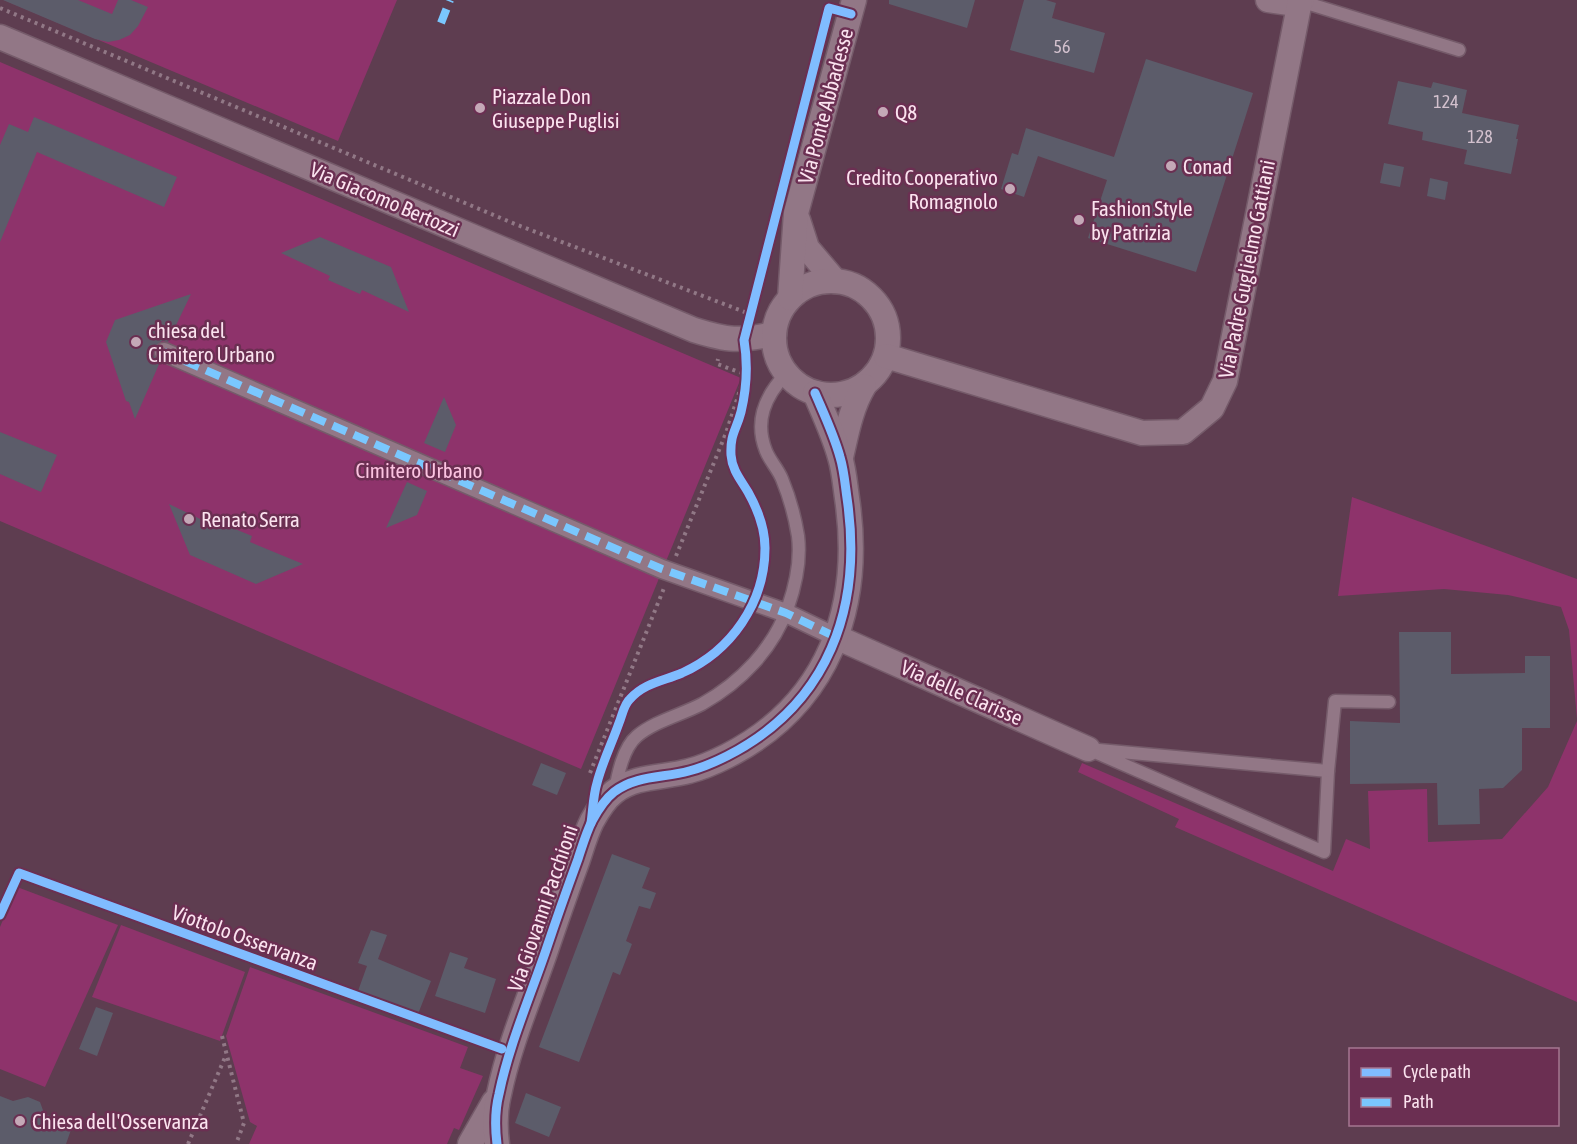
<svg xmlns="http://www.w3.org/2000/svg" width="1577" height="1144" font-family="'Asap Condensed',sans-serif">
	<rect width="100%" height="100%" fill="#5e3d50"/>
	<!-- green -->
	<g fill="#8e336b">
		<path d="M4 0H397L338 141Z"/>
		<path d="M0 62 741 378 581 769 0 521Z"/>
		<path d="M1352 497 1577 579V719L1569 630 1561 607 1508 595 1444 589 1338 596Z"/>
		<path d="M1577 721V1002L1175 827 1179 819 1078 772 1082 763 1333 871 1346 839 1370 849 1368 791 1427 789 1428 842 1502 839 1548 787Z"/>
		<path d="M17 887 118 925 45 1087 0 1069V927Z"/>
		<path d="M121 925 245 972 220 1041 92 997Z"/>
		<path d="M250 967 468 1047 460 1068 483 1076 459 1130 454 1128 447 1144H249L257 1126 250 1122 226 1036Z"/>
	</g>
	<!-- building -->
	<g fill="#5c5c6a">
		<path d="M3 0H78L112 14 118 0H131L148 7 138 26 130 35 119 40 108 42 95 39Z"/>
		<path d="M889 0H975L967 28 889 4Z"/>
		<path d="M1024 0H1046L1056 3 1052 18 1105 33 1094 73 1010 50Z"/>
		<path d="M1146 59 1253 93 1196 272 1088 238 1107 180 1038 156 1024 197 1001 189 1012 153 1018 155 1026 128 1114 157Z"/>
		<path d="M1398 81 1431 88 1433 82 1467 90 1462 113 1519 125 1516 139H1518L1511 174 1464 164 1467 150 1422 140 1423 132 1388 124Z"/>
		<path d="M34 117 177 177 164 207 37 152 0 242V145L9 124 28 132Z"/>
		<path d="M1384 163 1404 167 1400 187 1380 183Z"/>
		<path d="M1430 178 1448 182 1445 200 1427 196Z"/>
		<path d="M320 237 391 267 409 312 362 290 360 294 328 280 330 276 281 253Z"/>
		<path d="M191 294 168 342 162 341 154 347 153 354 160 362 135 419 129 402 126 401 106 342 115 320Z"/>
		<path d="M444 397 456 425 445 452 424 443Z"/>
		<path d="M0 432 57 455 41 492 0 474Z"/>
		<path d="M407 482 427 491 417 515 386 528Z"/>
		<path d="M169 504 221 529 223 524 252 536 250 542 303 564 256 584 190 555Z"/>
		<path d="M1399 632H1451V674L1525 673V656H1550V728H1522V770L1503 788 1479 789 1480 824 1438 825 1437 783 1350 784V721L1400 723Z"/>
		<path d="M541 763 566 773 557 795 532 785Z"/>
		<path d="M612 854 650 868 642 888 656 893 650 909 639 906 626 941 632 944 620 975 613 972 579 1062 539 1047Z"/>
		<path d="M371 930 387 935 378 959 431 981 418 1014 358 991 367 966 358 963Z"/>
		<path d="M450 952 468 958 464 968 496 979 485 1013 435 996Z"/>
		<path d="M96 1007 113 1013 97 1056 79 1049Z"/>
		<path d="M526 1093 561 1107 549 1137 515 1123Z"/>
		<path d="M0 1096 13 1101 28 1097 40 1102 44 1113 72 1127 66 1144H0Z"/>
	</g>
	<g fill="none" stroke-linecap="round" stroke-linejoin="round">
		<defs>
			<g id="service">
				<path d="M1300 1 1459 50"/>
				<path d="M1088 749 1328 771 1324 852Z"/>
				<path d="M1328 771 1335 701 1389 702"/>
				<path d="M615 790C618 774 623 748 637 736 655 721 681 715 702 704 741 682 773 649 788 607 796 584 801 560 798 536 795 517 789 496 782 479 778 469 770 461 766 451 754 421 765 396 786 374"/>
			</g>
			<path id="pedestrian" d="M164 352 662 569 786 613 836 637"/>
			<g id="minor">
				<path d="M1268 0 1289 3 1302 0"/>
				<path d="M0 37 694 330C729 341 738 341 774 334"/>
				<path d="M798 220 807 248 835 281"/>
				<circle cx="831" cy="338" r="57"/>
				<path d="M790 298 796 213 854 0"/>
				<path d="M886 356 1142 433 1183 432 1212 408 1225 381 1300 1"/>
				<path d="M841 457C847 431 851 408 864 386"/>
				<path d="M836 637 1088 749"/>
				<path d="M470 1144 494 1102"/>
				<path d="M497 1144C495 1128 495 1110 499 1094 509 1045 530 997 546 950 556 920 567 889 578 859 582 847 586 833 592 821 598 810 605 799 614 792 636 775 664 778 689 771 701 768 715 762 727 756 829 704 863 607 847 498 845 484 844 470 840 457 834 435 824 414 815 393"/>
			</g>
		</defs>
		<!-- service casing -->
		<use href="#service" stroke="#755b6a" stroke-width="15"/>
		<!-- pedestrian casing -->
		<use href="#pedestrian" stroke="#755b6a" stroke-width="21"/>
		<!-- minor casing -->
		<use href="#minor" stroke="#755b6a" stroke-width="27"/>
		<!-- path -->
		<g stroke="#917886" stroke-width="4" stroke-dasharray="3 4.5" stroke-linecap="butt">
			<path d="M0 8 515 224 750 314"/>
			<path d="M676 556 726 433 742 384V373L717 364 718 359"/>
			<path d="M590 773 664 588"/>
			<path d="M222 1036 244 1123 236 1144"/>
			<path d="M188 1144 226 1055"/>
		</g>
		<!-- service -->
		<use href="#service" stroke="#927786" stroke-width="12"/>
		<!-- pedestrian -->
		<use href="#pedestrian" stroke="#927786" stroke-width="18"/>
		<!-- minor -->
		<use href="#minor" stroke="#927786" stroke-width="24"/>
		<!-- quiet -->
		<g stroke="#7ac7fe" stroke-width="8" stroke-dasharray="15 8" stroke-linecap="butt">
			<path d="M441 23 450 0"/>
			<path d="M164 352 662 569 786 613 836 637"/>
		</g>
		<defs>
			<g id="cycleway">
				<path d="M591 823C593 810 593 796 597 783 602 763 612 743 619 723 622 716 624 704 630 699 644 683 663 681 682 673 731 651 765 603 765 548 765 529 757 508 748 492 741 480 732 470 731 455 730 434 736 431 741 412 747 387 748 364 744 340L829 8 851 14"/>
				<path d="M0 915 19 873 502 1049"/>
				<path d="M497 1144C495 1128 495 1110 499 1094 509 1045 530 997 546 950 556 920 567 889 578 859 582 847 586 833 592 821 598 810 605 799 614 792 636 775 664 778 689 771 701 768 715 762 727 756 829 704 863 607 847 498 845 484 844 470 840 457 834 435 824 414 815 393"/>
			</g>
		</defs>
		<!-- cycleway casing -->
		<use href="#cycleway" stroke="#6b2f52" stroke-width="13"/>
		<!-- cycleway -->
		<use href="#cycleway" stroke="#80bcff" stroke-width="9"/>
	</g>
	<!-- markers -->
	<g fill="#c4a9b7" stroke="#6b2f52" stroke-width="2">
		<circle cx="480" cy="108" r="6"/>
		<circle cx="883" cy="112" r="6"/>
		<circle cx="1171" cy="166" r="6"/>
		<circle cx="1010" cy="189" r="6"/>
		<circle cx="1079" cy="220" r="6"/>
		<circle cx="136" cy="342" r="6"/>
		<circle cx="189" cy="519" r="6"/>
		<circle cx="20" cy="1121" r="6"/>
	</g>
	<g text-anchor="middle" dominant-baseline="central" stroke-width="5" stroke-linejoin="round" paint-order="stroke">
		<!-- number labels -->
		<g font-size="18" fill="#d3c1ce">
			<text x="1062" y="46">56</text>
			<text x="1446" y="101">124</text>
			<text x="1480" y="136">128</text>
		</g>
		<!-- poi labels -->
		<g font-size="21" fill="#fbe3ef" stroke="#6b2f52" text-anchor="start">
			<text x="492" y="96">Piazzale Don<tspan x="492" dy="24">Giuseppe Puglisi</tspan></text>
			<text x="895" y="112">Q8</text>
			<text x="1183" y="166">Conad</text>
			<text x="998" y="177" text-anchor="end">Credito Cooperativo<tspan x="998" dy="24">Romagnolo</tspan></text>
			<text x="1091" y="208">Fashion Style<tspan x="1091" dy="24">by Patrizia</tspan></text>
			<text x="148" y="330">chiesa del<tspan x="148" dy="24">Cimitero Urbano</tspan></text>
			<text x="201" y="519">Renato Serra</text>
			<text x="32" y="1121">Chiesa dell'Osservanza</text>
		</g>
		<!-- street labels -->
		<g font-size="21" fill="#fbe3ef" stroke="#6b2f52">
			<text transform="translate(825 106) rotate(-75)">Via Ponte Abbadesse</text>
			<text transform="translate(385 199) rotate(23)">Via Giacomo Bertozzi</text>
			<text transform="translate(1246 269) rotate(-79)">Via Padre Guglielmo Gattiani</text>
			<text transform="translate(962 692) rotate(24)">Via delle Clarisse</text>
			<text transform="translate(542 908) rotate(-71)">Via Giovanni Pacchioni</text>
			<text transform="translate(245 937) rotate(20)">Viottolo Osservanza</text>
		</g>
		<!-- park labels -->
		<g font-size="21" fill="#fcc4e1" stroke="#6b2f52">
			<text x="419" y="470">Cimitero Urbano</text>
		</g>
	</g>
	<!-- legend -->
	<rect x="1349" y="1048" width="210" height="78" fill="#6b2f52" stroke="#a57791" stroke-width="1.5"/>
	<rect x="1361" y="1068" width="30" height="9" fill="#80bcff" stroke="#a57791" stroke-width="1.5"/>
	<text x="1403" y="1078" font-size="18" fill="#fbe3ef">Cycle path</text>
	<rect x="1361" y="1098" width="30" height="9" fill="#7ac7fe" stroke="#a57791" stroke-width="1.5"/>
	<text x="1403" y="1108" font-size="18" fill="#fbe3ef">Path</text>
</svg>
